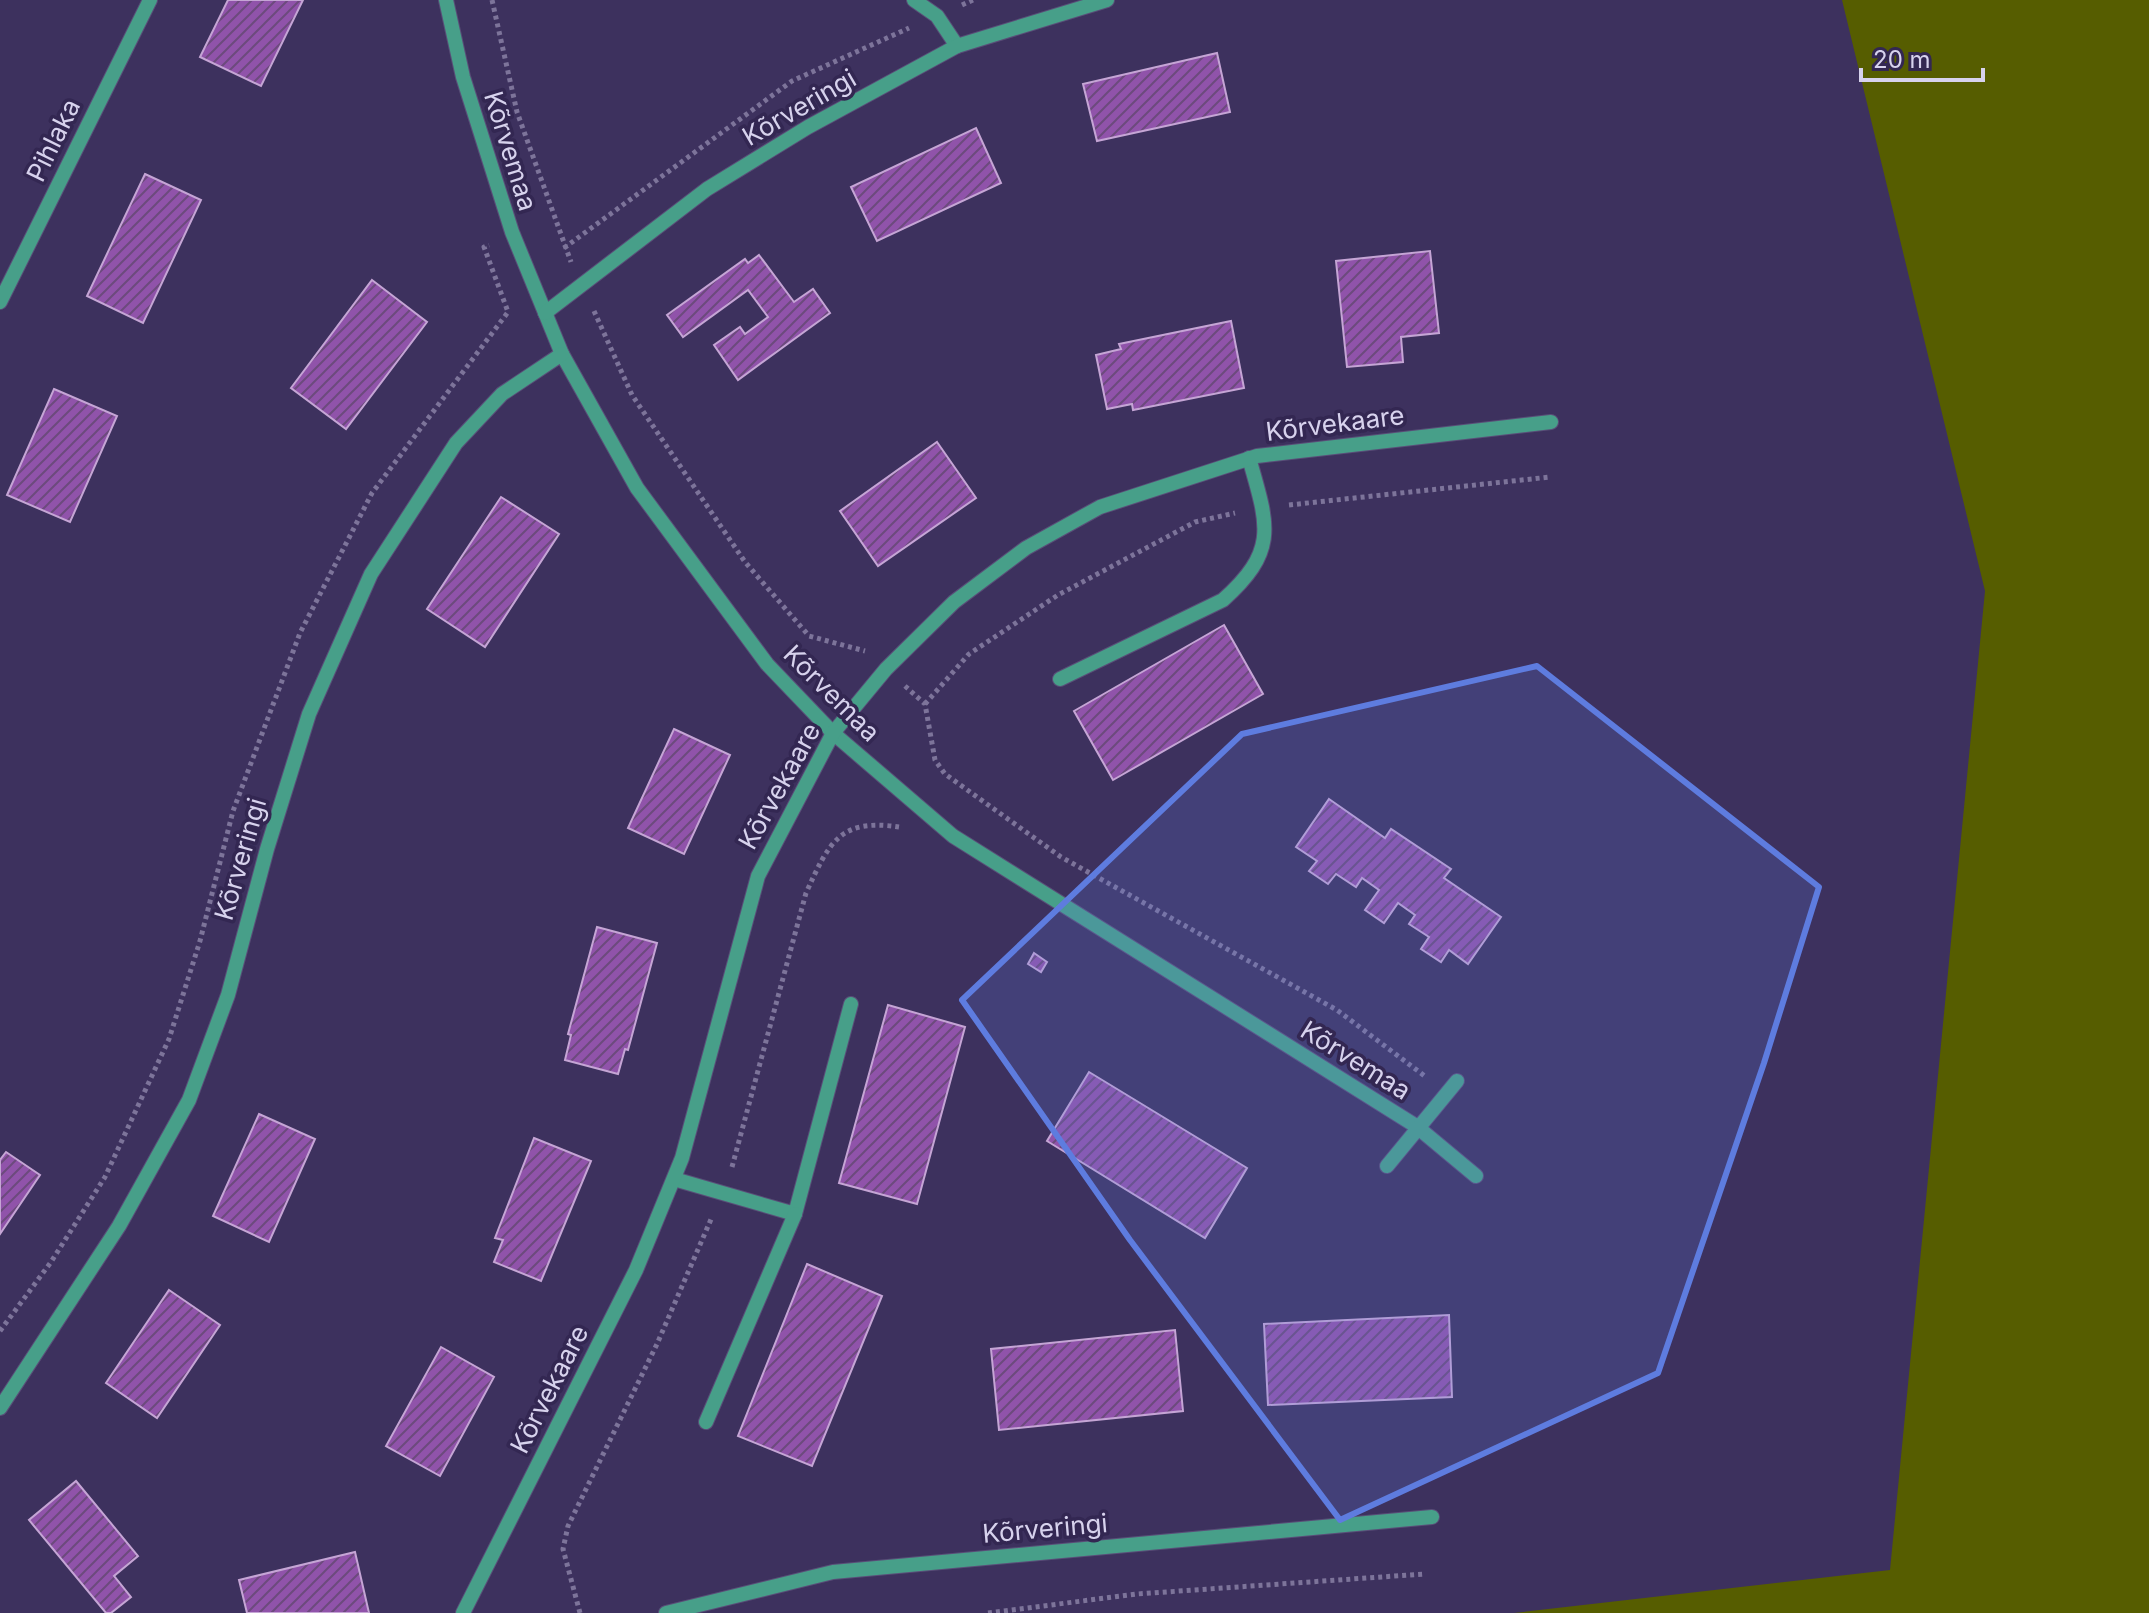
<svg xmlns="http://www.w3.org/2000/svg" width="2149" height="1613" font-family="Inter,sans-serif">
	<defs>
		<pattern id="building-hatch" width="6" height="6" patternUnits="userSpaceOnUse" patternTransform="scale(2)"><rect width="6" height="6" fill="#9053aa"/><path d="M-1 1l2-2M0 6l6-6M5 7l2-2" fill="none" stroke="#6c4a7d"/></pattern>
	</defs>
	<rect width="100%" height="100%" fill="#3d315e"/>
	<!-- grass -->
	<path fill="#565d00" d="M1842 0H2149V1613H1514L1890 1570 1985 591Z"/>
	<!-- building -->
	<g fill="url(#building-hatch)" stroke="#c5a5d5" stroke-width="2">
		<path d="M228 0H303L261 86 200 57Z"/>
		<path d="M1217 53 1230 112 1097 141 1083 84Z"/>
		<path d="M976 128 1001 183 877 241 851 187Z"/>
		<path d="M145 174 201 200 143 323 87 296Z"/>
		<path d="M1430 251 1439 333 1401 337 1403 362 1347 367 1336 261Z"/>
		<path d="M759 255 794 302 813 289 830 313 738 380 714 345 740 327 745 334 768 317 748 290 683 337 667 315 745 259 748 263Z"/>
		<path d="M372 280 427 322 346 429 291 388Z"/>
		<path d="M1231 321 1244 388 1133 410 1132 404 1107 409 1096 355 1121 349 1119 344Z"/>
		<path d="M54 389 117 416 70 522 7 495Z"/>
		<path d="M937 442 976 498 878 566 840 511Z"/>
		<path d="M501 497 559 534 485 647 427 609Z"/>
		<path d="M1224 625 1263 694 1113 780 1074 711Z"/>
		<path d="M674 729 730 755 684 854 628 828Z"/>
		<path d="M1329 799 1385 838 1391 829 1451 869 1444 878 1501 917 1468 964 1449 950 1441 962 1421 949 1429 937 1409 924 1415 915 1398 903 1384 923 1365 910 1379 890 1362 878 1356 887 1336 874 1328 884 1309 871 1317 861 1296 847Z"/>
		<path d="M597 927 657 943 628 1050 625 1049 618 1074 565 1060 571 1035 568 1034Z"/>
		<path d="M1034 953 1047 962 1041 972 1028 964Z"/>
		<path d="M888 1005 965 1027 917 1204 839 1183Z"/>
		<path d="M1089 1072 1247 1168 1205 1238 1047 1141Z"/>
		<path d="M259 1114 315 1139 269 1242 213 1216Z"/>
		<path d="M534 1138 591 1161 541 1281 494 1262 503 1240 495 1238Z"/>
		<path d="M6 1152 40 1175 0 1234V1160Z"/>
		<path d="M807 1264 882 1296 812 1466 738 1436Z"/>
		<path d="M169 1290 220 1325 157 1418 106 1383Z"/>
		<path d="M1449 1315 1452 1397 1268 1405 1264 1324Z"/>
		<path d="M1175 1330 1183 1411 999 1430 991 1349Z"/>
		<path d="M441 1347 494 1377 440 1476 386 1446Z"/>
		<path d="M76 1481 138 1556 114 1576 131 1597 111 1613H106L29 1520Z"/>
		<path d="M355 1552 369 1613H247L239 1580Z"/>
	</g>
	<g fill="none" stroke-linecap="round" stroke-linejoin="round">
		<defs>
			<g id="minor">
				<path d="M446 0 463 77 512 232 562 354 637 488 767 664 833 733 953 836 1416 1126 1476 1176"/>
				<path d="M914 0 937 16 957 46"/>
				<path d="M0 302 150 0"/>
				<path d="M545 313 707 189 808 127 957 46 1107 0"/>
				<path d="M1060 679 1223 600C1279 550 1268 525 1249 458"/>
				<path d="M1387 1166 1457 1081"/>
				<path d="M674 1179 795 1214 851 1004"/>
				<path d="M0 1408 119 1226 189 1100 228 995 267 849 309 714 371 574 456 443 502 394 562 354"/>
				<path d="M706 1422 795 1214"/>
				<path d="M463 1613 636 1270 682 1158 758 876 833 733 886 669 954 602 1026 548 1100 507 1257 456 1551 422"/>
				<path d="M666 1613 833 1572 1432 1517"/>
			</g>
		</defs>
		<!-- minor casing -->
		<use href="#minor" stroke="#594e78" stroke-width="16"/>
		<!-- path -->
		<g stroke="#7d749a" stroke-width="5" stroke-dasharray="4 4" stroke-linecap="butt">
			<path d="M492 0 517 112 571 262"/>
			<path d="M962 5 973 0"/>
			<path d="M564 248 792 81 909 28"/>
			<path d="M594 311 632 395 745 562 809 636 865 651"/>
			<path d="M1289 505 1550 477"/>
			<path d="M905 686 925 704 935 760 945 774 1061 857 1337 1010 1426 1077"/>
			<path d="M925 704 969 654 1058 595 1195 522 1235 513"/>
			<path d="M732 1167 806 893C829 843 839 818 899 827"/>
			<path d="M0 1331 51 1262 105 1177 169 1039 200 941 233 811 300 633 372 493 508 312 484 247 489 245"/>
			<path d="M580 1613 563 1549 568 1526 657 1344 712 1217"/>
			<path d="M988 1613 1137 1594 1424 1574"/>
		</g>
		<!-- minor -->
		<use href="#minor" stroke="#479f89" stroke-width="14"/>
	</g>
	<!-- marked area -->
	<path fill="#5e7cdf" fill-opacity="0.2" stroke="#5e7cdf" stroke-width="6" stroke-linejoin="round" d="M1537 666 1819 887 1764 1063 1658 1373 1340 1520 1130 1240 962 1000 1242 734Z"/>
	<g text-anchor="middle" dominant-baseline="central" stroke-width="7" stroke-linejoin="round" paint-order="stroke">
		<!-- street labels -->
		<g font-size="26" fill="#d7d2ed" stroke="#332752">
			<text transform="translate(799 107) rotate(-30)">Kõrveringi</text>
			<text transform="translate(53 140) rotate(-64)">Pihlaka</text>
			<text transform="translate(511 151) rotate(73)">Kõrvemaa</text>
			<text transform="translate(1335 423) rotate(-7)">Kõrvekaare</text>
			<text transform="translate(832 693) rotate(45)">Kõrvemaa</text>
			<text transform="translate(779 786) rotate(-61)">Kõrvekaare</text>
			<text transform="translate(240 859) rotate(-74)">Kõrveringi</text>
			<text transform="translate(1356 1060) rotate(32)">Kõrvemaa</text>
			<text transform="translate(549 1389) rotate(-63)">Kõrvekaare</text>
			<text transform="translate(1045 1528) rotate(-5)">Kõrveringi</text>
		</g>
	</g>
	<!-- scale -->
	<path d="M1861 68v12h122v-12" fill="none" stroke="#d7d2ed" stroke-width="4"/>
	<text x="1873" y="68" font-size="24" fill="#d7d2ed" stroke="#332752" stroke-width="6" paint-order="stroke">20 m</text>
</svg>
